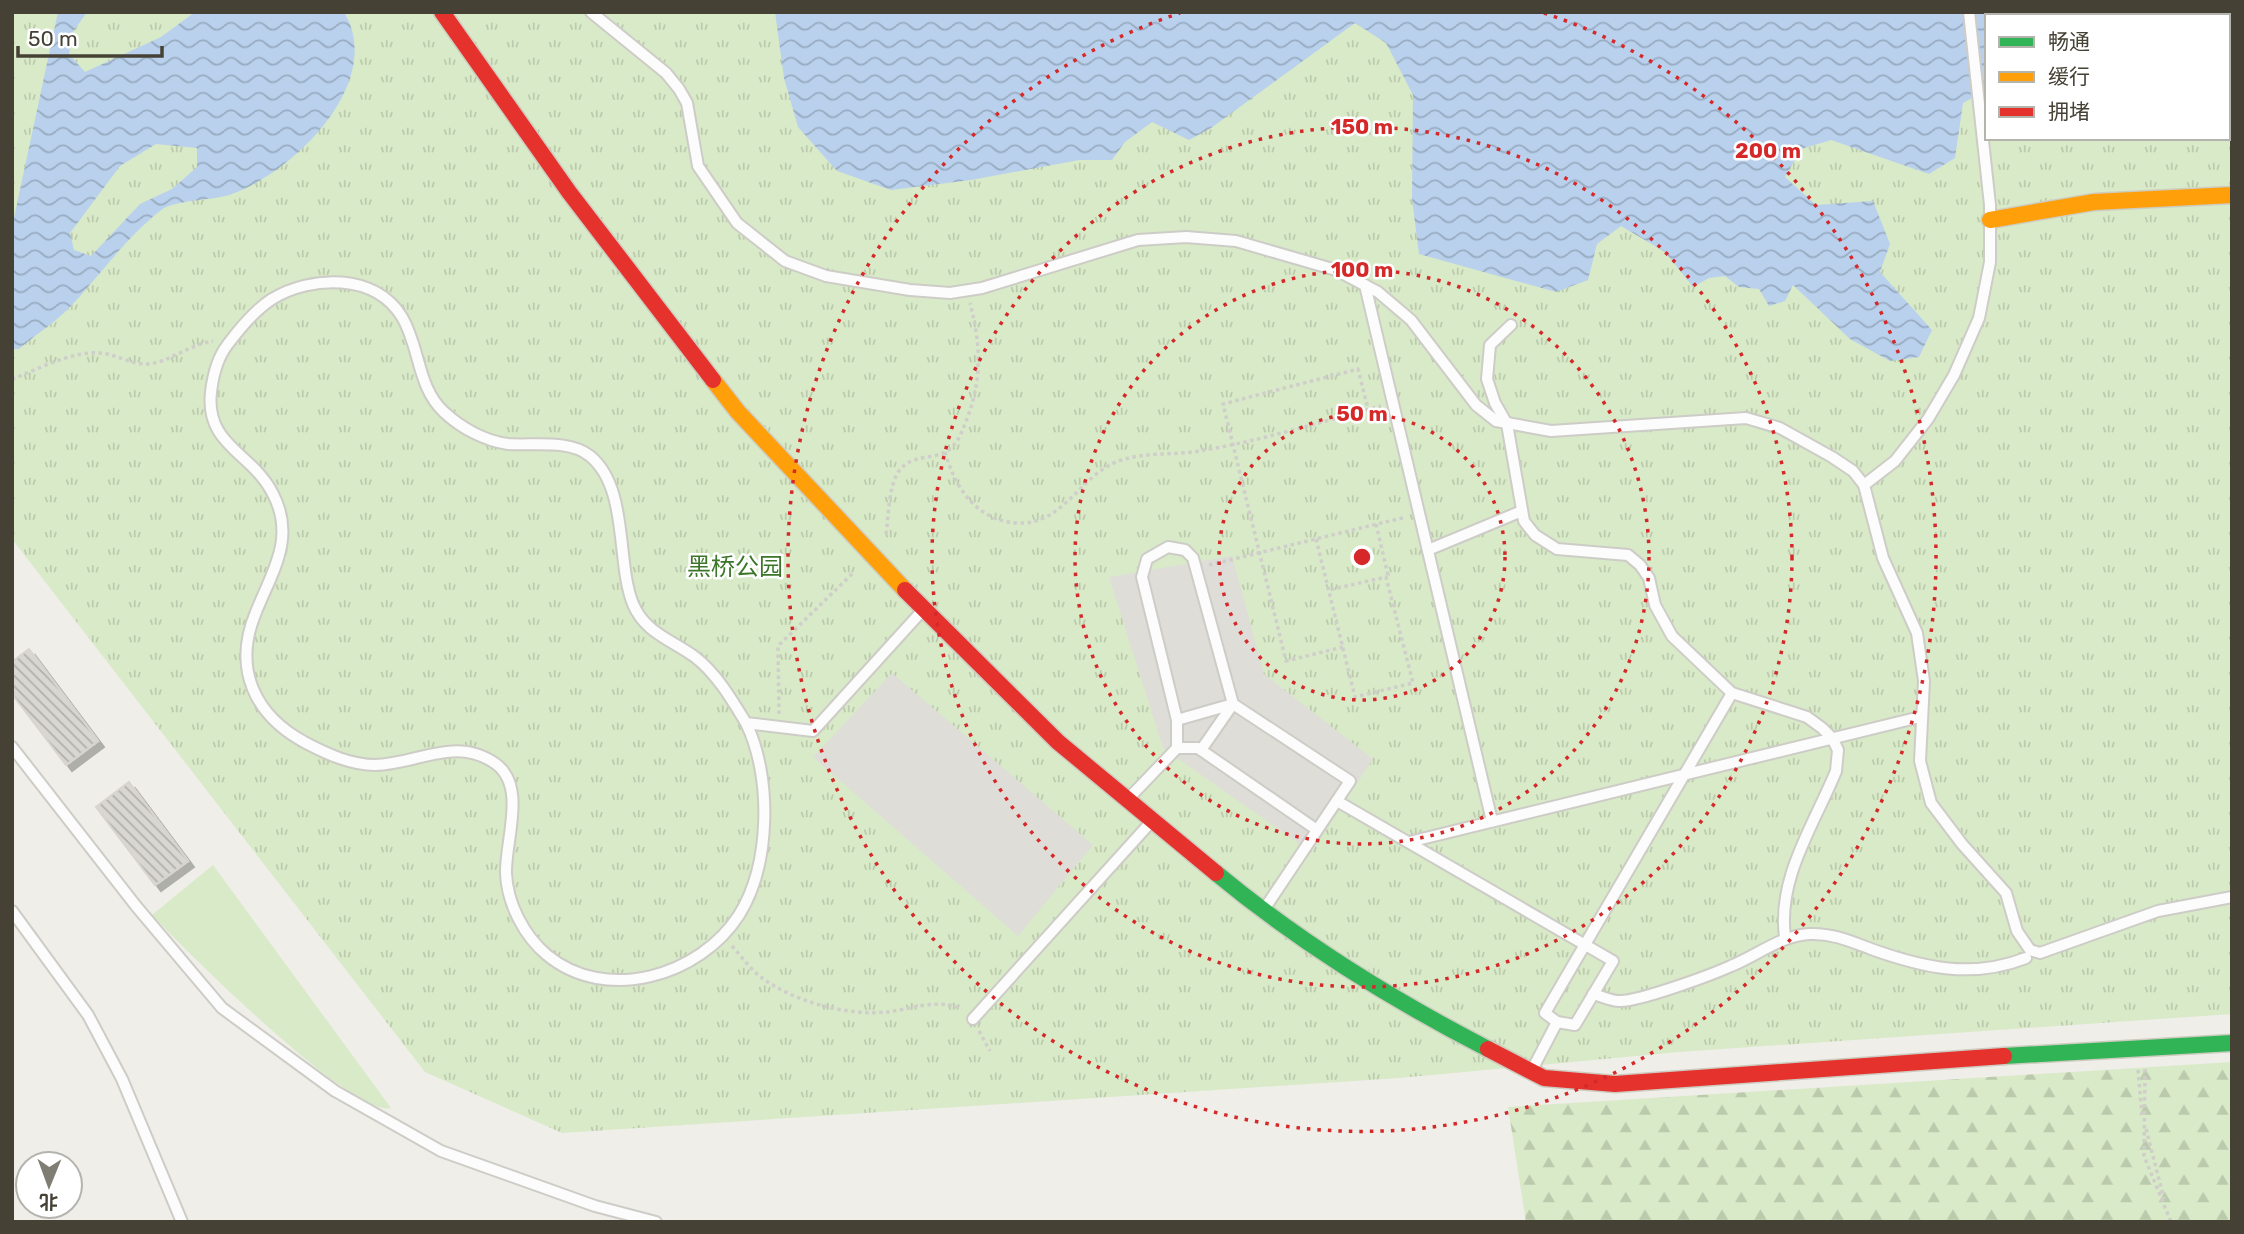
<svg xmlns="http://www.w3.org/2000/svg" width="2244" height="1234" font-family="Rubik,'Noto Sans SC',sans-serif">
	<defs>
		<pattern id="forest-firs" width="22" height="20" patternUnits="userSpaceOnUse" patternTransform="scale(1.75)"><rect width="22" height="20" fill="#d8eac8"/><path d="M5 1l3.5 6h-7zM16 11l3.5 6h-7z" fill="#bbcaac"/></pattern>
		<pattern id="park-tufts" width="24" height="20" patternUnits="userSpaceOnUse" patternTransform="scale(1.75)"><rect width="24" height="20" fill="#d8eac8"/><path d="M3 7l-1-3M5 7V3M7 7l1-3M15 17l-1-3M17 17v-4M19 17l1-3" fill="none" stroke="#bbcaac"/></pattern>
		<pattern id="water-waves" width="16" height="10" patternUnits="userSpaceOnUse" patternTransform="scale(1.75)"><rect width="16" height="10" fill="#b9d1ed"/><path d="M0 5q4-4 8 0t8 0" fill="none" stroke="#98abc1"/></pattern>
		<pattern id="building-back-hatch" width="6" height="6" patternUnits="userSpaceOnUse" patternTransform="scale(1.75)"><rect width="6" height="6" fill="#d9d7d1"/><path d="M-1 5l2 2M0 0l6 6M5-1l2 2" fill="none" stroke="#b2b0aa"/></pattern>
		<filter id="shadow"><feDropShadow dx="6" dy="6" stdDeviation="0" flood-color="#0004"/></filter>
	</defs>
	<rect width="100%" height="100%" fill="#efeee8"/>
	<!-- grass -->
	<path fill="#d8eac8" d="M213 865 391 1108C353 1118 183 948 152 915Z"/>
	<!-- forest -->
	<path fill="url(#forest-firs)" d="M2232 1062V1222H1526L1508 1107Z"/>
	<!-- park -->
	<path fill="url(#park-tufts)" fill-rule="evenodd" d="M12 12H2232V1014L1679 1052 1399 1078 562 1133 425 1072 12 539ZM1987 16H2228V138H1987Z"/>
	<!-- parking -->
	<g fill="#deddd8">
		<path d="M1232 556 1264 674 1373 759 1311 852 1163 748 1109 577Z"/>
		<path d="M892 673 1093 845 1018 936 813 757Z"/>
	</g>
	<!-- water -->
	<g fill="url(#water-waves)" fill-rule="evenodd">
		<path d="M58 12H87L73 32 69 54 85 72 161 37 195 12H344C386 82 294 172 232 194 213 201 174 199 160 211 123 240 98 279 65 312 51 325 34 336 19 349H12V227ZM156 144 197 148V167L172 189 140 204 91 256 74 250 70 233 120 166Z"/>
		<path d="M775 12H2232V73H2228V16H1987V90L1963 103 1955 158 1929 174 1831 140 1801 149 1785 177 1816 205 1873 201 1890 244 1880 272 1932 330 1919 357 1890 361 1850 339 1793 285 1785 301 1769 306 1759 289 1739 287 1725 276 1709 278 1693 287 1665 252 1621 226 1597 244 1588 280 1556 292 1419 254 1412 199 1413 95 1386 43 1355 23 1211 128 1189 140 1152 122 1125 142 1112 160H1079L971 180 891 190 837 171 798 127 784 78Z"/>
	</g>
	<!-- building -->
	<g fill="url(#building-back-hatch)" stroke="#d7d5ce" stroke-width="2" filter="url(#shadow)">
		<path d="M29 649 98 741 66 765 12 694V662Z"/>
		<path d="M129 782 188 861 155 885 96 807Z"/>
	</g>
	<g fill="none" stroke-linecap="round" stroke-linejoin="round">
		<defs>
			<g id="lane">
				<path d="M591 12 666 73 679 89 687 103 698 166 737 223 785 261 826 276 910 290 950 293 982 288 1138 240 1186 237 1236 241 1336 270 1378 292 1411 320 1476 405 1496 421 1551 431 1746 418 1780 428 1832 457 1853 471 1864 485 1883 558 1917 633 1924 681 1920 761 1931 803 1962 844 2006 893 2017 931 2030 950 2040 953 2158 911 2232 897"/>
				<path d="M1365 285 1492 821"/>
				<path d="M1511 325 1490 345 1487 379 1495 403 1507 424 1524 521 1535 535 1557 549 1628 555 1640 565 1649 578 1655 605 1672 636 1732 693 1807 717 1822 728 1832 738 1838 750 1836 771C1814 825 1777 878 1785 937"/>
				<path d="M1864 485 1895 461 1928 419 1954 375 1979 318 1990 262V205L1969 12"/>
				<path d="M1428 550 1522 511"/>
				<path d="M1177 720 1233 704"/>
				<path d="M746 723C772 776 771 864 739 915 700 976 606 1004 547 955 524 936 507 903 506 873 505 841 527 787 496 764 456 735 418 764 375 765 351 765 327 754 306 743 255 716 232 669 256 612 272 572 296 538 273 494 252 452 205 446 211 392 213 375 217 358 228 344 240 328 255 310 272 299 312 275 375 273 402 317 420 347 417 387 444 412 461 428 485 441 508 444 533 446 569 439 590 456 629 488 616 562 633 604 645 633 672 640 695 657 717 674 732 700 746 723L813 731 922 611"/>
				<path d="M12 747 136 906 222 1008 335 1091 441 1151 595 1206 656 1222"/>
				<path d="M1177 748V720L1142 577 1147 559 1168 547 1185 550 1193 558 1233 704 1350 781 1265 908"/>
				<path d="M1201 750 1233 704"/>
				<path d="M1129 798 1177 748H1198L1317 830"/>
				<path d="M1337 801 1613 961 1575 1025 1557 1022 1532 1070"/>
				<path d="M1409 842 1920 717"/>
				<path d="M12 911 88 1015 122 1079 182 1222"/>
				<path d="M1593 994C1601 996 1611 1001 1619 1001 1638 1002 1711 975 1731 966 1758 955 1780 936 1809 934 1832 933 1850 941 1871 949 1924 968 1972 979 2026 958"/>
				<path d="M973 1019 1151 822"/>
				<path d="M1557 1022 1545 1013 1732 693"/>
			</g>
			<g id="fast">
				<path d="M1216 873C1298 941 1393 1000 1488 1049"/>
				<path d="M2004 1056 2232 1043"/>
			</g>
			<g id="slow">
				<path d="M1990 220 2094 202 2232 195"/>
				<path d="M713 380 738 412 905 590"/>
			</g>
			<g id="jam">
				<path d="M442 12 569 192 713 380"/>
				<path d="M905 590 1058 742 1216 873"/>
				<path d="M1488 1049 1544 1078 1615 1084 2004 1056"/>
			</g>
		</defs>
		<!-- lane casing -->
		<use href="#lane" stroke="#cdccc6" stroke-width="14"/>
		<!-- fast casing -->
		<use href="#fast" stroke="#ceccc0" stroke-width="19"/>
		<!-- slow casing -->
		<use href="#slow" stroke="#ceccc0" stroke-width="19"/>
		<!-- jam casing -->
		<use href="#jam" stroke="#ceccc0" stroke-width="19"/>
		<!-- path -->
		<g stroke="#d0ceca" stroke-width="3.5" stroke-dasharray="3.5 3.5" stroke-linecap="butt">
			<path d="M12 379C39 369 71 351 100 353 116 354 132 365 147 364 168 363 188 345 213 341"/>
			<path d="M945 452C956 491 980 525 1025 523 1064 520 1082 476 1116 462 1143 451 1177 456 1205 450 1264 440 1323 421 1381 406"/>
			<path d="M1376 524 1388 575 1386 577"/>
			<path d="M886 534C889 516 888 487 899 471 911 454 932 460 947 451 959 443 962 431 967 419 982 379 981 345 970 303"/>
			<path d="M1316 539 1355 697 1413 683 1386 577 1329 590"/>
			<path d="M1209 565 1406 517"/>
			<path d="M1343 647 1286 661 1223 404 1358 369 1368 409"/>
			<path d="M779 714 778 646 854 572"/>
			<path d="M732 946C742 957 751 970 762 978 795 1002 847 1016 887 1012 911 1009 938 998 962 1009"/>
			<path d="M979 1031 990 1051"/>
			<path d="M2145 1069 2144 1156 2171 1222"/>
			<path d="M2138 1070 2142 1115"/>
			<path d="M2146 1129 2164 1199"/>
		</g>
		<!-- lane -->
		<use href="#lane" stroke="#fdfcfc" stroke-width="10"/>
		<!-- fast -->
		<use href="#fast" stroke="#30b455" stroke-width="16"/>
		<!-- slow -->
		<use href="#slow" stroke="#ff9f0a" stroke-width="16"/>
		<!-- jam -->
		<use href="#jam" stroke="#e5322d" stroke-width="16"/>
	</g>
	<!-- distance rings -->
	<g fill="none" stroke="#d62828" stroke-width="3.5" stroke-dasharray="3.5 7">
		<circle cx="1362" cy="557" r="143"/>
		<circle cx="1362" cy="557" r="287"/>
		<circle cx="1362" cy="557" r="430"/>
		<path d="M1544 13A574 574 0 1 1 1180 13"/>
	</g>
	<g text-anchor="middle" dominant-baseline="central" stroke-width="5" stroke-linejoin="round" paint-order="stroke">
		<!-- park labels -->
		<g font-size="24" fill="#3c7629" stroke="#fff">
			<text x="735" y="567">黑桥公园</text>
		</g>
	</g>
	<circle cx="1362" cy="557" r="10" fill="#d62828" stroke="#fff" stroke-width="3.5"/>
	<g font-size="21" text-anchor="middle" font-weight="bold" fill="#d62828" stroke="#fff" stroke-width="5" stroke-linejoin="round" paint-order="stroke">
		<text x="1362" y="134">150 m</text>
		<text x="1768" y="158">200 m</text>
		<text x="1362" y="277">100 m</text>
		<text x="1362" y="421">50 m</text>
	</g>
	<!-- border -->
	<rect width="2244" height="1234" fill="none" stroke="#454135" stroke-width="28"/>
	<!-- legend -->
	<rect x="1985" y="14" width="245" height="126" fill="#ffffff" stroke="#b5b3ae" stroke-width="2"/>
	<rect x="1999" y="37" width="35" height="10" fill="#30b455" stroke="#b5b3ae" stroke-width="2"/>
	<text x="2048" y="49" font-size="21" fill="#454135">畅通</text>
	<rect x="1999" y="72" width="35" height="10" fill="#ff9f0a" stroke="#b5b3ae" stroke-width="2"/>
	<text x="2048" y="84" font-size="21" fill="#454135">缓行</text>
	<rect x="1999" y="107" width="35" height="10" fill="#e5322d" stroke="#b5b3ae" stroke-width="2"/>
	<text x="2048" y="119" font-size="21" fill="#454135">拥堵</text>
	<!-- north arrow -->
	<g transform="translate(49 1185) rotate(181)"><circle r="33" fill="#ffffff" stroke="#b5b3ae" stroke-width="2"/>
	<path d="M0-5L12 26L0 18L-12 26Z" fill="#807e74"/>
	<text y="-10" font-size="19" font-weight="bold" text-anchor="middle" fill="#454135">北</text>
	</g>
	<!-- scale -->
	<path d="M18 46v10h144v-10" fill="none" stroke="#454135" stroke-width="3.5"/>
	<text x="28" y="46" font-size="21" fill="#454135" stroke="#ffffff" stroke-width="5" paint-order="stroke">50 m</text>
</svg>
